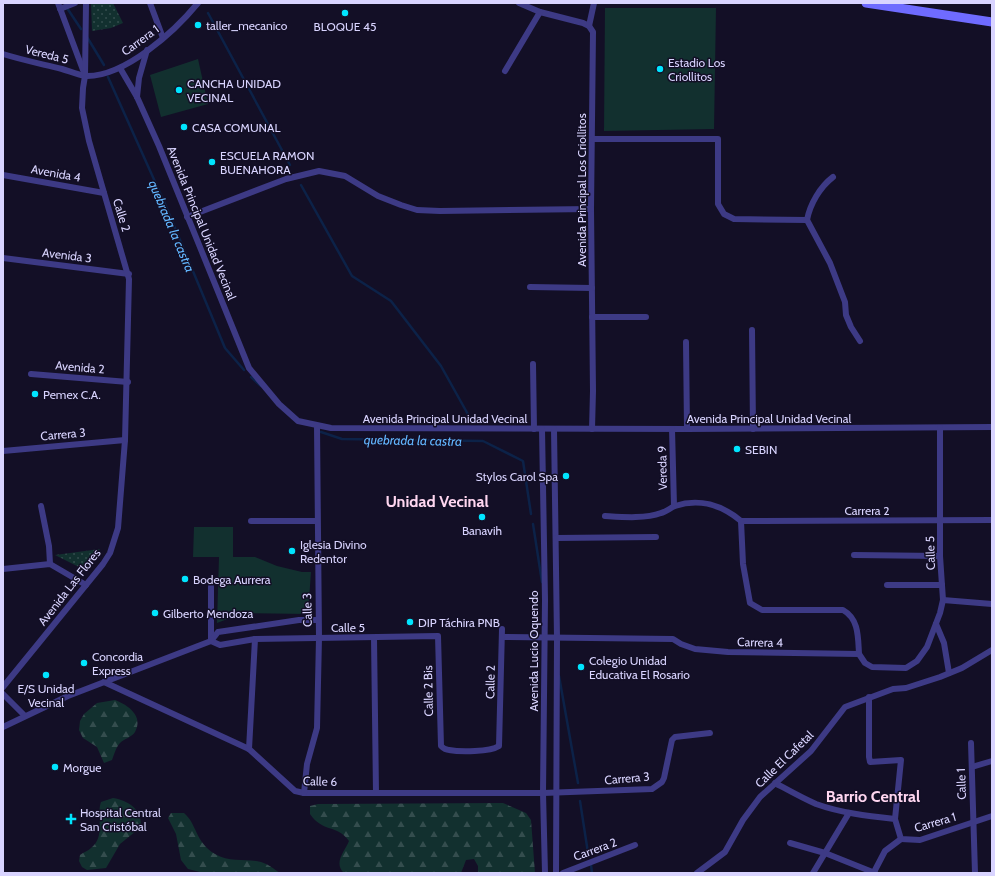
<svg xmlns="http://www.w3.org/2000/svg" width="995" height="876" font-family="Cabin,sans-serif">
	<defs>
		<pattern id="grass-dots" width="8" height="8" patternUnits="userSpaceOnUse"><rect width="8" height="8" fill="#12302f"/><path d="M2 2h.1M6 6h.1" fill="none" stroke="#344d4e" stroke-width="1.8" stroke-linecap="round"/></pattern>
		<pattern id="forest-firs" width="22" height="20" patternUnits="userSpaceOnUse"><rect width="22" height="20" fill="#12302f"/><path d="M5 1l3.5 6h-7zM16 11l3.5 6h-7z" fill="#344d4e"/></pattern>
	</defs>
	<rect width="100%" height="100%" fill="#130f26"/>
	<!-- grass -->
	<g fill="url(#grass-dots)">
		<path d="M91 3H113L123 23 111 28 92 31Z"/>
		<path d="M100 549 83 569 55 555Z"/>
	</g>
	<!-- forest -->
	<g fill="url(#forest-firs)">
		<path d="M115 700C128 705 144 716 135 732 132 737 124 739 120 743 116 747 114 755 112 760L104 763 97 747 83 738 79 730 80 721 84 714 97 703Z"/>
		<path d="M113 798C129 801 142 809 141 827L120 844 106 868 87 870 82 867 79 861 80 855C84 852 88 851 91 848 106 837 96 816 101 802Z"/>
		<path d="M503 803 526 813 531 820 535 873H478V866L474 859 466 860 461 873H344C333 863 345 851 349 841 337 824 323 833 310 814V806L318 804Z"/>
		<path d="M171 813H184C197 824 195 842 215 854 230 863 246 858 261 862 268 864 274 869 280 873H204L188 869 181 860 176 834 168 818Z"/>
	</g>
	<!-- green -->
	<g fill="#12302f">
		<path d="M605 8H716L714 129 604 131Z"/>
		<path d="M198 59 208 104 161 117 150 75Z"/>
		<path d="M194 527H233V557H255L277 566 302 572H311L308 614 243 613 217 623 219 557H193Z"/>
	</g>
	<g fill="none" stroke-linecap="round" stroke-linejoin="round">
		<!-- stream -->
		<g stroke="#0c2248" stroke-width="2.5">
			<path d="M67 8 81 29"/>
			<path d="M208 13 290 165"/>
			<path d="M87 37 104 65"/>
			<path d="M108 77 165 204 225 348 244 370"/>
			<path d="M301 185 352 276 391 301 441 366 470 418"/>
			<path d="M251 377 261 386"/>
			<path d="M321 432 342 439 483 441 523 461 531 514"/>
			<path d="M533 524 542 582"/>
			<path d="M559 676 578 783"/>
			<path d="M580 801 588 853"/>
			<path d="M591 865 592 873"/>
		</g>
		<!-- minor -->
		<g stroke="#3d3a85" stroke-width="6">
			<path d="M58 3 83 70"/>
			<path d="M150 3 163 38"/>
			<path d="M519 3 540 12 583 23 589 26 593 32 591 209 593 391 592 429"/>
			<path d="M60 9 75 3"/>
			<path d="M589 26 594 3"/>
			<path d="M3 54C22 60 42 64 62 69 69 71 78 75 86 76 125 77 175 31 198 3"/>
			<path d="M120 68 137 97 159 146 249 368 279 404 298 421 331 428 687 429 992 427"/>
			<path d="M505 71 540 12"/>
			<path d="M137 97 139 78 147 50"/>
			<path d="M592 139H718V204L724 214 734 219 807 220C810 204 820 187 833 177"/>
			<path d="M3 175 104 193"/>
			<path d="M187 217 286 179 319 171 345 176 378 196 401 205 417 210 440 211 591 209"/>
			<path d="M807 220 830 263 845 302 846 315 851 327 860 341"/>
			<path d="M3 258 129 274"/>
			<path d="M530 287 592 288"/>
			<path d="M592 317H646"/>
			<path d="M752 330 753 429"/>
			<path d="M686 342 687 429"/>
			<path d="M533 364 534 429"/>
			<path d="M31 374 128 382"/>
			<path d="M542 429 545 600 543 793 545 873"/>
			<path d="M554 429 557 638 556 873"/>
			<path d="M672 429 674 506"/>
			<path d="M3 451 125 440"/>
			<path d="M41 506 49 546 50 564"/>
			<path d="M605 516C622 517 645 519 661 513 666 512 670 508 675 506 699 498 722 505 741 521"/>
			<path d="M251 521H317"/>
			<path d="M741 521 992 520"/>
			<path d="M741 521 743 564 750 603 762 610H843C859 619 858 637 859 654"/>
			<path d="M556 538 656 537"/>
			<path d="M854 555 940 556"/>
			<path d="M3 569 50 564 86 585"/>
			<path d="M887 585H942"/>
			<path d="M943 600 992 604"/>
			<path d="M936 624 944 643 949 673"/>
			<path d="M502 637 673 639 681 644 695 649 728 652 859 654 865 663 872 667 906 668 917 661 927 647 940 613 943 600 940 556V428"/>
			<path d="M374 638 376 793"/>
			<path d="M211 641 220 645 255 639 438 636 441 746C443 748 445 750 449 750 460 752 490 752 499 746L502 629"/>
			<path d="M211 641V587"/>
			<path d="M104 682 249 749 295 791 304 793H543L652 789 662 782 664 778 672 740 675 737 710 733"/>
			<path d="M3 687 103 564 110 553 118 528 125 440 129 279 89 141 82 108 83 88 85 76 86 3"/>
			<path d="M3 694 25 716"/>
			<path d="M869 697V757L870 762 901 760 895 819"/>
			<path d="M3 727 68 696 211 641 218 632 299 620H318"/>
			<path d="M971 743 975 873"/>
			<path d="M249 749 255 639"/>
			<path d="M972 767 992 761"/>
			<path d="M775 783C788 790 802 798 816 804 841 813 868 816 895 819L901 839 920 840 992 816"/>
			<path d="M304 793 307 764 317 728 319 638 317 426"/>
			<path d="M790 843 825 853 875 873"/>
			<path d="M874 872 885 851 901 839"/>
			<path d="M563 873 635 845"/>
			<path d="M697 873 725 852 743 820 760 797 811 751 845 707 893 689 906 688 940 677 962 668 992 650"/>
			<path d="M813 873 849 813"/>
		</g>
		<!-- secondary -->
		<path stroke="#6f6bff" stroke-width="9" d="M866 3 992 22"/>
	</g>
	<!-- markers -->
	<g fill="#00e5ff" stroke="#130f26" stroke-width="1.5">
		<circle cx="345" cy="13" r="4"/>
		<circle cx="198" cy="25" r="4"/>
		<circle cx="660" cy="69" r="4"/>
		<circle cx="179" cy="90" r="4"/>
		<circle cx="184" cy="127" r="4"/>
		<circle cx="212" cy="162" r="4"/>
		<circle cx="35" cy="394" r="4"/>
		<circle cx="737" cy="449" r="4"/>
		<circle cx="566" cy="476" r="4"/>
		<circle cx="482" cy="517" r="4"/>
		<circle cx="292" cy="551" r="4"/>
		<circle cx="185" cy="579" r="4"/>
		<circle cx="155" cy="613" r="4"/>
		<circle cx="410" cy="622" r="4"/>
		<circle cx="84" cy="663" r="4"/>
		<circle cx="581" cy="667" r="4"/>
		<circle cx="46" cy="675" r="4"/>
		<circle cx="55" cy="767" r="4"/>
		<path d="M69 813h4v4h4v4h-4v4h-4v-4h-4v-4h4z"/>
	</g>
	<g text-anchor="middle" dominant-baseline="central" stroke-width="3" stroke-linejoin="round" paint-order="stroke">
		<!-- poi labels -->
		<g font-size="12" fill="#d9d4ff" stroke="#130f26" text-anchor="start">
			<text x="206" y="25">taller_mecanico</text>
			<text x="345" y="26" text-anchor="middle">BLOQUE 45</text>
			<text x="668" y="62">Estadio Los<tspan x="668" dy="14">Criollitos</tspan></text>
			<text x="187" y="83">CANCHA UNIDAD<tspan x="187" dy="14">VECINAL</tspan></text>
			<text x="192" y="127">CASA COMUNAL</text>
			<text x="220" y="155">ESCUELA RAMON<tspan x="220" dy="14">BUENAHORA</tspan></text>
			<text x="43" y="394">Pemex C.A.</text>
			<text x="745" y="449">SEBIN</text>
			<text x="558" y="476" text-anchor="end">Stylos Carol Spa</text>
			<text x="482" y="530" text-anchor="middle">Banavih</text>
			<text x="300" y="544">Iglesia Divino<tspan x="300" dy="14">Redentor</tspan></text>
			<text x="193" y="579">Bodega Aurrera</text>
			<text x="163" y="613">Gilberto Mendoza</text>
			<text x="418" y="622">DIP Táchira PNB</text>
			<text x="92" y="656">Concordia<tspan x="92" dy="14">Express</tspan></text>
			<text x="589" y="660">Colegio Unidad<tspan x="589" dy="14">Educativa El Rosario</tspan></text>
			<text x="46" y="688" text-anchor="middle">E/S Unidad<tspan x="46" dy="14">Vecinal</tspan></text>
			<text x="63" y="767">Morgue</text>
			<text x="80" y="812">Hospital Central<tspan x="80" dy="14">San Cristóbal</tspan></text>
		</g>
		<!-- street labels -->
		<g font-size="12" fill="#d9d4ff" stroke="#130f26">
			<text transform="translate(140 40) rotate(-36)">Carrera 1</text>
			<text transform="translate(47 54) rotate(14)">Vereda 5</text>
			<text transform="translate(56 173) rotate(10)">Avenida 4</text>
			<text transform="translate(581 190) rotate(-90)">Avenida Principal Los Criollitos</text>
			<text transform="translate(122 215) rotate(73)">Calle 2</text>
			<text transform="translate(202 223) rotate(68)">Avenida Principal Unidad Vecinal</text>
			<text transform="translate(67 255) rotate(7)">Avenida 3</text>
			<text transform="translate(80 367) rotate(5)">Avenida 2</text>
			<text x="445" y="418">Avenida Principal Unidad Vecinal</text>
			<text x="769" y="418">Avenida Principal Unidad Vecinal</text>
			<text transform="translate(63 434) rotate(-5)">Carrera 3</text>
			<text transform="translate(662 468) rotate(-91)">Vereda 9</text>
			<text x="867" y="510">Carrera 2</text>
			<text transform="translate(930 553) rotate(-92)">Calle 5</text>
			<text transform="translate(69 587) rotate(-52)">Avenida Las Flores</text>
			<text transform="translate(307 610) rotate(-91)">Calle 3</text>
			<text x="348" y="627">Calle 5</text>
			<text transform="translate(760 642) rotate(1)">Carrera 4</text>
			<text transform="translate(533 651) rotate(-90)">Avenida Lucio Oquendo</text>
			<text transform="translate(490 682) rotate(-89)">Calle 2</text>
			<text transform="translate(428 691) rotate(-91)">Calle 2 Bis</text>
			<text transform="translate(784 759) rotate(-44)">Calle El Cafetal</text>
			<text transform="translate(627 778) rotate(-5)">Carrera 3</text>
			<text transform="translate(320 781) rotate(2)">Calle 6</text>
			<text transform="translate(961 784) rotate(-92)">Calle 1</text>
			<text transform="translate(935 822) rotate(-16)">Carrera 1</text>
			<text transform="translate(595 849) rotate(-20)">Carrera 2</text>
		</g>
		<!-- water labels -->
		<g font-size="13" font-style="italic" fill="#62b6ff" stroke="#130f26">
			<text transform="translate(172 226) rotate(67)">quebrada la castra</text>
			<text transform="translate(413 440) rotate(1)">quebrada la castra</text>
		</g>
		<!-- district labels -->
		<g font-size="16" font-weight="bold" fill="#ffd6f0" stroke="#130f26">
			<text x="437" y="501">Unidad Vecinal</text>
			<text x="873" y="796">Barrio Central</text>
		</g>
	</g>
	<!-- border -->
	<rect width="995" height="876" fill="none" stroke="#d9d4ff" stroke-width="8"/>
</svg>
